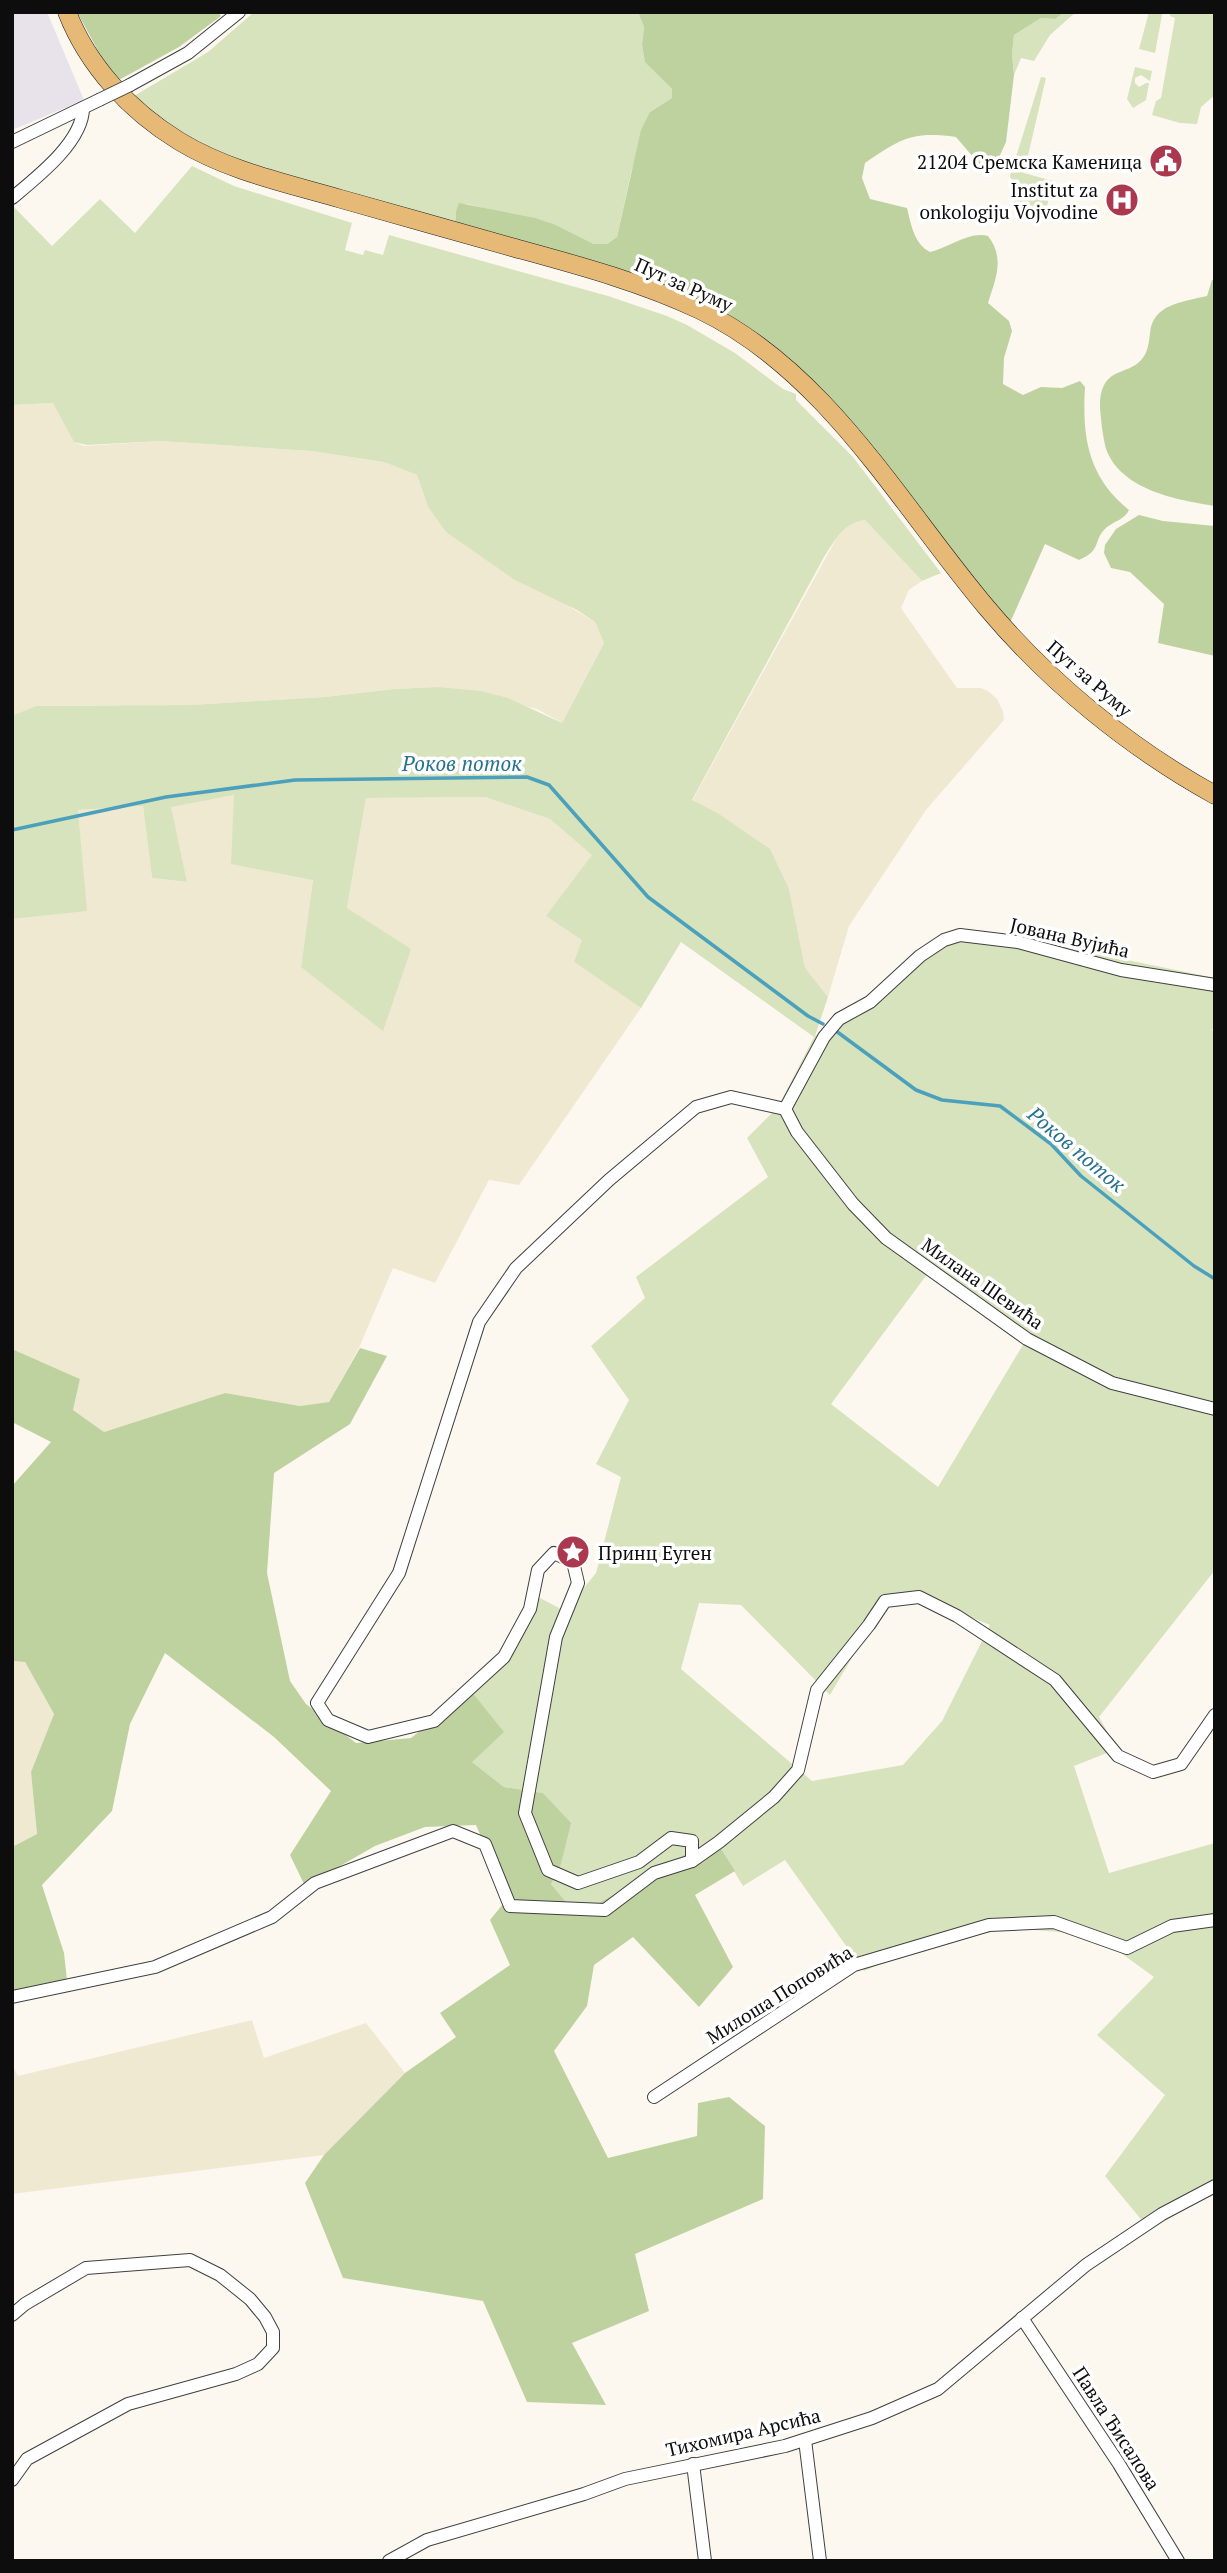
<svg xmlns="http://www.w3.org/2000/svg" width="1227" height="2573" font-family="'PT Serif',serif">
	<rect width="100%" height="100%" fill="#fdf8ef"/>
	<!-- industrial -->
	<path fill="#e8e2eb" d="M12 12H47L84 100 12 130Z"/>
	<!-- farmland -->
	<g fill="#f0e9d2">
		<path d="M53 403 60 411 74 442 84 446 160 441 311 451 384 462 417 475 428 507 446 532 595 622 604 643 562 723 537 709 437 687 394 689 325 697 191 705 36 706 12 716V405Z"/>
		<path d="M865 520 922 581 909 590 901 608 957 688H981L988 691 997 699 1003 711 1004 720 926 810 849 926 828 997 805 969 789 889 692 801 836 539 844 528 853 522Z"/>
		<path d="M235 794 313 880 301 967 347 908 366 798 485 797 550 819 593 855 583 940 574 962 641 1008 519 1185 489 1180 435 1283 393 1268 359 1348 329 1402 300 1406 225 1393 104 1432 73 1410 80 1379 12 1349V919L86 910 78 810 143 806 152 878 187 882 170 807Z"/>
		<path d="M12 1661 25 1662 54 1714 31 1772 37 1834 12 1847Z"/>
		<path d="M252 2020 264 2058 366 2023 405 2073 324 2155 12 2194V2065L18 2076Z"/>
	</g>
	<!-- green -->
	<g fill="#d7e3bd" fill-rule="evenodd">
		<path d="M254 12H638L644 27 642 45 645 61 672 89V98L650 112 631 173 617 237 607 244H594L556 225 467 204 456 211 455 226 263 170 218 152 158 119 134 96 208 52Z"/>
		<path d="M1065 12H1076L1050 35 1034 61 1021 58 1014 75 1012 54 1014 35 1041 18 1055 19Z"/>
		<path d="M1149 12H1161L1162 15 1155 53 1139 49Z"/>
		<path d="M1170 12H1215V95L1201 107 1197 124 1180 123 1152 115 1156 101 1161 98 1175 18 1170 16Z"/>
		<path d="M1135 67 1152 71 1150 81 1141 75 1135 78V83L1139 87 1146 83H1149L1146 100 1133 108 1127 99Z"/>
		<path d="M1041 77 1046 78 1024 173 1053 181 1044 219 1013 212 1019 184 1012 181 1010 176Z"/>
		<path d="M192 166 234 186 352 223 345 250 363 255 365 250 383 255 389 235 608 296 667 316 687 325 735 353 783 389 796 394V400L853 457 941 573 922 581 865 520C843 523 836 539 824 557L692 800 719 814 770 849 789 889 805 968 828 997 815 1036 905 965 962 935 1044 943 1215 978V1024L1212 1030 1215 1032V1570L1099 1717 1117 1749 1074 1766 1109 1873 1215 1843V2191L1150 2230 1105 2176 1165 2095 1097 2035 1154 1977 1096 1935 1011 1928 919 1947 864 1971 785 1860 743 1886 714 1838 577 1915 551 1884 560 1868 570 1823 543 1793 504 1787 472 1762 471 1691 511 1648 536 1596 565 1611 596 1573 621 1477 596 1464 629 1400 591 1346 645 1298 636 1277 768 1177 747 1138 778 1107 814 1037 681 942 641 1008 574 962 582 940 546 916 592 855 550 819 485 797 366 798 347 908 411 949 383 1031 301 967 313 880 231 864 234 795 171 807 187 882 152 878 143 806 78 810 87 911 12 919 14 715 36 706 191 705 325 697 394 689 437 687 481 691 508 698 562 723 604 643 595 622 577 610 515 580 446 532 428 507 417 475 384 462 311 451 160 441 87 445 74 442 53 403 12 405V205L52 246 100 199 135 233ZM931 1269 1030 1333 938 1487 831 1404ZM913 1594 990 1625 942 1721 903 1765 812 1781 681 1669 699 1603 741 1605 830 1695 888 1596Z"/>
	</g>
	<!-- forest -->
	<g fill="#bed29f">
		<path d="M77 12H218L221 16 179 47 119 80 102 58Z"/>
		<path d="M638 12H1065L1055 19 1041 18 1014 35 1012 54 1014 75 1006 142 996 164 985 171 956 137C911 131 901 139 865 163L862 178 870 199 907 208C911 224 914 244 930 252 949 248 968 231 988 236 1005 258 996 278 988 303L1009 321 1012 331 1004 358 1003 384 1023 395 1041 387 1062 388 1080 381 1085 387C1082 437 1088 477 1129 510 1125 519 1115 521 1107 527 1092 540 1103 550 1079 560L1045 544 1009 625 839 408C810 378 781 353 748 329L455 226 456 211 459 203 535 218 556 225 594 244H607L617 237 641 130 650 112 672 98V89L645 62 642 45 644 27Z"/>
		<path d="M1215 279V506C1177 500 1121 490 1106 449 1104 442 1103 434 1102 428 1101 416 1098 402 1102 390 1109 368 1130 374 1142 359 1148 352 1149 342 1150 333 1153 304 1182 302 1207 296L1212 280Z"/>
		<path d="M1139 515 1163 521 1215 526V656L1158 643 1164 604 1130 572 1111 568 1104 553 1105 545 1116 529Z"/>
		<path d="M360 1348 387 1356 350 1424 274 1473 267 1573 290 1681 306 1704 356 1743 411 1738 471 1691 504 1732 472 1762 504 1787 543 1793 571 1823 560 1868 551 1884 577 1915 714 1838 735 1871 695 1895 733 1967 699 2007 633 1937 594 1965 587 2006 554 2051 608 2158 697 2136 698 2103 729 2097 765 2126 763 2199 635 2254 649 2311 572 2343 606 2405 527 2402 483 2301 343 2278 305 2183 324 2155 405 2073 456 2037 440 2013 510 1965 490 1920 507 1899 476 1825 425 1827 375 1846 305 1886 290 1855 331 1791 274 1737 165 1653 130 1724 112 1811 42 1885 64 1953 67 1980 12 1994V1847L37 1834 31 1772 54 1714 25 1662 12 1661V1486L51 1442 12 1422V1349L80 1379 73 1410 104 1432 225 1393 300 1406 329 1402Z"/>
	</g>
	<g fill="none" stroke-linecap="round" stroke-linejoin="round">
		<!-- stream -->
		<g stroke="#4ba0bb" stroke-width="3.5">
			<path d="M12 830 166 797 295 780 527 777 549 785 648 897 808 1016 823 1024"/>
			<path d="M836 1031 916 1090 942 1100 1000 1106 1051 1144 1081 1176 1194 1266 1215 1279"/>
		</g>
		<defs>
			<g id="minor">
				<path d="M130 85 188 53 239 12"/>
				<path d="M12 142 99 100"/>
				<path d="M12 198C36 178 83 142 83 108"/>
				<path d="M785 1109 797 1132 853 1204 886 1238 1027 1339 1112 1383 1215 1409"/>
				<path d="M785 1109 824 1037 839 1019 870 1002 920 956 944 940 960 935 1018 942 1121 970 1215 985"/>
				<path d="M692 1861V1841L671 1838 639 1862 578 1883 548 1870 525 1813 556 1637 578 1583 573 1562 554 1553 538 1570 530 1609 504 1657 434 1721 368 1737 328 1720 317 1703 399 1573 479 1322 516 1268 609 1180 696 1107 731 1097 785 1109"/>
				<path d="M12 1997 155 1967 272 1917 315 1883 453 1831 485 1844 510 1906 605 1910 654 1873 692 1861 719 1842 774 1797 798 1770 817 1690 869 1625 885 1601 919 1597 957 1616 1055 1680 1118 1756 1153 1772 1181 1764 1215 1715"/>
				<path d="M654 2097 854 1965 989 1925 1054 1922 1127 1948 1172 1926 1215 1920"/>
				<path d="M12 2315 25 2304 86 2268 190 2260 220 2275 250 2299 265 2317 273 2332V2348L258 2364 236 2374 128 2404 27 2459 12 2480"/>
				<path d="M1022 2318 1119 2464 1178 2561"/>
				<path d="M805 2440 820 2561"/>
				<path d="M693 2464 705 2561"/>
				<path d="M389 2561 427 2540 584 2494 625 2479 785 2446 872 2418 938 2389 1086 2265 1162 2214 1215 2186"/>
			</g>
			<path id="primary" d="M67 12C88 66 130 111 179 141 228 171 286 183 341 199 399 215 457 232 515 248 577 265 641 282 700 310 826 370 900 505 987 608 1050 683 1130 748 1215 795"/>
		</defs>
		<!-- minor casing -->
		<use href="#minor" stroke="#404040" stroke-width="14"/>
		<!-- primary casing -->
		<use href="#primary" stroke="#1e1e1e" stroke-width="19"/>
		<!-- minor -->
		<use href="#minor" stroke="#fff" stroke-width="12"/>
		<!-- primary -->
		<use href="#primary" stroke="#e6b976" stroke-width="18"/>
		<defs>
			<path id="minor-bridge" d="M99 100 130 85"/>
		</defs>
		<!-- minor-bridge casing -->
		<use href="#minor-bridge" stroke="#404040" stroke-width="14" stroke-linecap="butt"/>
		<!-- minor-bridge -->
		<use href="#minor-bridge" stroke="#fff" stroke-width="12"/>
	</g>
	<!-- icons -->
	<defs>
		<symbol id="civic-disc" viewBox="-11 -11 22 22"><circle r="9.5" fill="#aa384f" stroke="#fff"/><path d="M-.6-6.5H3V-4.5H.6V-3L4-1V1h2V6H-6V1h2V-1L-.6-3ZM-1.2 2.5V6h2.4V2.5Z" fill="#fff"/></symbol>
		<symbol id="hospital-disc" viewBox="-11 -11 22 22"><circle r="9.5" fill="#aa384f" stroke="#fff"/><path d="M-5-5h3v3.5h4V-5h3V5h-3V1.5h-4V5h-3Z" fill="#fff"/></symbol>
		<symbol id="sight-disc" viewBox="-11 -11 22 22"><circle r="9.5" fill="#aa384f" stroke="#fff"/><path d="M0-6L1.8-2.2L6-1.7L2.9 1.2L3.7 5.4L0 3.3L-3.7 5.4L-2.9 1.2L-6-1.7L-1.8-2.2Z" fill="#fff"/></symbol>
	</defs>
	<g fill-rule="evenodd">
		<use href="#civic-disc" x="1147" y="142" width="38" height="38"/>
		<use href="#hospital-disc" x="1103" y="181" width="38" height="38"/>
		<use href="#sight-disc" x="554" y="1533" width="38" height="38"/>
	</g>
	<g text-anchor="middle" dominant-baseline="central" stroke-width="7" stroke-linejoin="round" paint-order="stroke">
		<!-- poi labels -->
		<g font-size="19" fill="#0d0d0d" stroke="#fff" text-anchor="end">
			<text x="1142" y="161">21204 Сремска Каменица</text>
			<text x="1098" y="189">Institut za<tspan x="1098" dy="22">onkologiju Vojvodine</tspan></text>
			<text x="598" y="1552" text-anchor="start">Принц Еуген</text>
		</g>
		<!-- street labels -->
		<g font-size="19" fill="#0d0d0d" stroke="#fff">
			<text transform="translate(684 284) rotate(24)">Пут за Руму</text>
			<text transform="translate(1090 678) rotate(41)">Пут за Руму</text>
			<text transform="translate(1070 937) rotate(13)">Јована Вујића</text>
			<text transform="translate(983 1283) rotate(35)">Милана Шевића</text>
			<text transform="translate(779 1994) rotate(-32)">Милоша Поповића</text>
			<text transform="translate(1117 2428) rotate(57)">Павла Ђисалова</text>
			<text transform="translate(743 2432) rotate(-13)">Тихомира Арсића</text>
		</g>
		<!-- water labels -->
		<g font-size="21" font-style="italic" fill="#27728e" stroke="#fff">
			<text x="462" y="763">Роков поток</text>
			<text transform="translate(1077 1149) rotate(40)">Роков поток</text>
		</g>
	</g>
	<!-- border -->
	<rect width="1227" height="2573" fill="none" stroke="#0d0d0d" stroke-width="28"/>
</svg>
